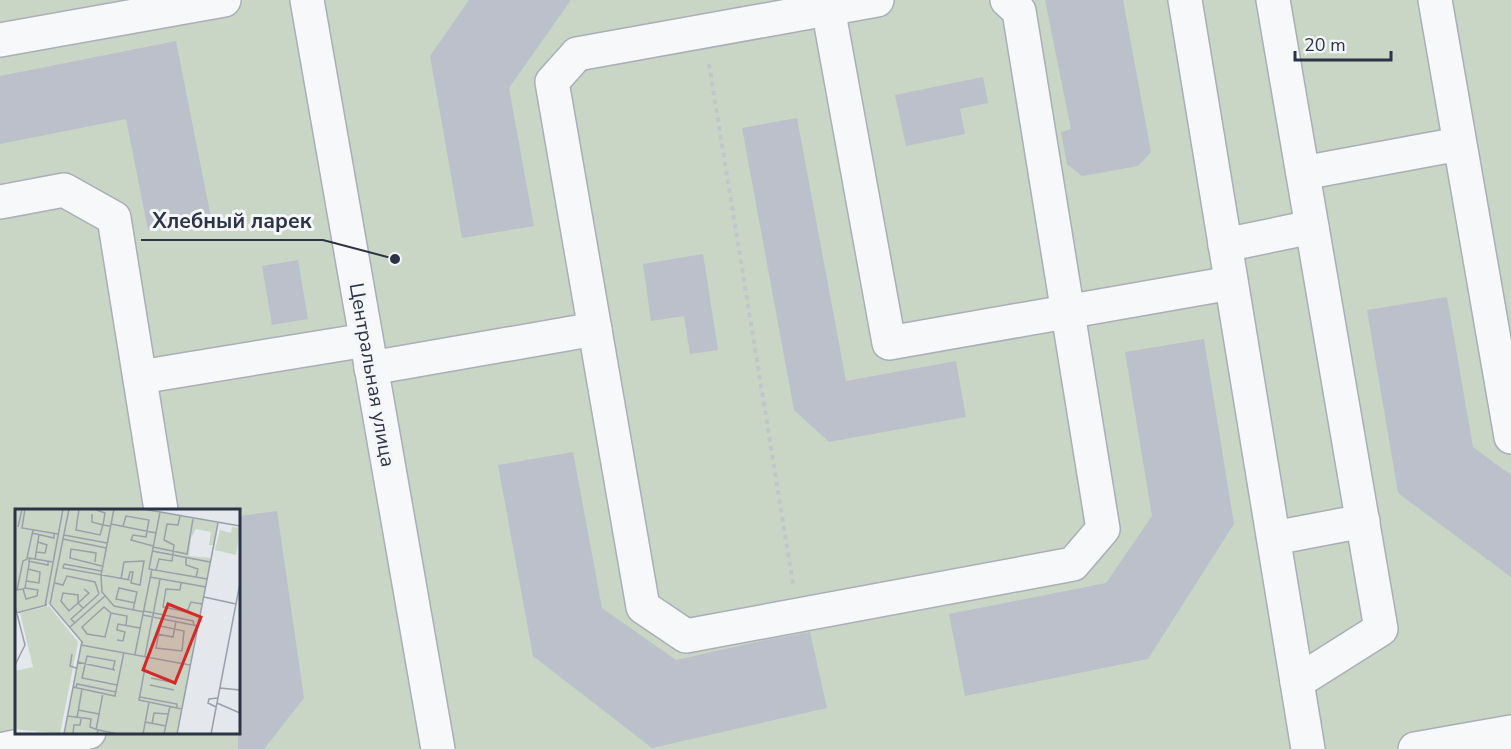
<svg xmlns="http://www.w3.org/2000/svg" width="1511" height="749" font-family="'Nunito Sans',sans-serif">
	<rect width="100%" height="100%" fill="#e4e7ec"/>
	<!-- green -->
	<path fill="#c9d6c5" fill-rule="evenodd" d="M0 0H1511V732L1415 749H0ZM16 510H238V732H16Z"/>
	<!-- building -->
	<g fill="#bbc0ca">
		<path d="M469 0H571L509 88 534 226 462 238 430 56Z"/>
		<path d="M1045 0H1123L1151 152 1138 166 1082 176 1067 164 1061 132 1071 129Z"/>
		<path d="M176 41 211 218 148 230 126 119 0 144V76Z"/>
		<path d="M983 77 988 103 960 109 965 134 906 146 895 95Z"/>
		<path d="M797 118 846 381 956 361 966 417 829 442 794 410 742 128Z"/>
		<path d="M703 254 718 350 690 354 684 316 651 321 643 264Z"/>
		<path d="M298 260 308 319 272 325 262 266Z"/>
		<path d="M1447 297 1473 447 1511 475V577L1398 493 1367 310Z"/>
		<path d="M1204 339 1234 524 1148 659 965 696 949 614 1106 583 1152 516 1125 352Z"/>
		<path d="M573 452 602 608 676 660 761 641 810 632 827 708 652 748 533 656 498 465Z"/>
		<path d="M277 511 304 698 264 749H238V516Z"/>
	</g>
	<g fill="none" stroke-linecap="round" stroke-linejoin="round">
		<defs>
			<g id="minor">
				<path d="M307 0 438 749"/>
				<path d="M877 0 577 54 552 82 643 607 686 636 1073 564 1103 529 1019 11 1007 0"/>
				<path d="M1185 0 1308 749"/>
				<path d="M1273 0 1381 629 1297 682"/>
				<path d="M1435 0 1511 437"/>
				<path d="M828 8 889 343 1231 283"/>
				<path d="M0 40 224 0"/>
				<path d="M1303 173 1459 144"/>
				<path d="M0 202 64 190 114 218 161 510"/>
				<path d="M1225 245 1312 227"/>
				<path d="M371 368 595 329"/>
				<path d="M140 377 366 340"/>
				<path d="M1274 538 1363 521"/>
				<path d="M5 749 89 732"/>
				<path d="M1415 749 1511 732"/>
			</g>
		</defs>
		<!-- minor casing -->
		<use href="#minor" stroke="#a9aeb7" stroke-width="36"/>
		<!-- path -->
		<path stroke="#c2c5cb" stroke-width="4" stroke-dasharray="4.5 4.5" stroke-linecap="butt" d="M709 64 793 584"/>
		<!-- minor -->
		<use href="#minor" stroke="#f7f8fa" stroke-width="33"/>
	</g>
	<g text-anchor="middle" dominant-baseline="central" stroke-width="6" stroke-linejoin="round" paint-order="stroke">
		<!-- street labels -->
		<g font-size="20" fill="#2b3445" stroke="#f4f6f9">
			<text transform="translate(372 375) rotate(80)">Центральная улица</text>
		</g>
	</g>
	<!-- overview -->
	<g transform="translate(15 509)">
		<rect width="225" height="225" fill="#e4e7ec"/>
		<path d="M0 0H128L203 14 199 36H194L196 23 181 20 176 29 174 47 196 49 162 225H49L67 132 36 95 0 104ZM217 18 225 19 221 46 200 41 205 21 216 24ZM34 97 63 133 45 225 0 220V162L18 158 5 104Z" fill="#c9d6c5"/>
		<path fill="none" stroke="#9a9fa9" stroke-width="1.5" d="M10 0 7 19 43 25M64 0 61 21 85 26 88 16 95 17M99 0 86 66 87 83 99 97 129 103M128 0 225 17M145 3 134 60 192 70M77 5V13L88 16 90 4 79 0M96 15 141 24M108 17 111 7 134 11 131 28 118 26 116 31 138 37M3 18 7 0M17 24 39 29V25M49 26 92 34M48 30 91 39M138 38 172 45 178 10M137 42 195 53M21 43 30 44 32 36 23 33M171 48V56L183 60 181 68M12 49 18 21M20 50 24 26M13 52 33 56V53M80 53 81 44 56 40 55 49 87 57M49 55 48 59 115 71M49 55 86 62M141 61 144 50 157 52 159 36 149 31 152 15 163 16 165 7M135 68 191 78M106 70 109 53 129 52 125 76 116 74 118 63H115L113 71M11 72 24 74 25 63 13 60M40 74 48 76 52 67 80 73 84 85M166 74 165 81 151 80 148 98 172 103 176 93 187 95M10 79 15 49M1 81 8 80 10 79 23 81 22 87 11 90 8 80M2 81 8 52 14 49 38 53M189 88 221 95M35 95 54 0M35 95 68 134M0 97 10 136 0 156M30 97 48 0M68 99 63 94V86L48 84 46 92 54 102 63 94 74 84 69 80M118 101 122 83 104 79 101 90 120 94M129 102 178 112 179 116M1 104 32 96M96 104 90 128 72 125 67 118 89 98 96 104 112 107 111 116M128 106 183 117M60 114 56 110 84 85M145 117 169 122 167 142 141 139ZM55 118 90 87M142 125 158 128 161 112M102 131 108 132 110 123 102 121 103 115 125 119M66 136 175 156M57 145 55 157 61 159M120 145 137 60M130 147 145 70M132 148 124 191 167 200M62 153 100 161M98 160 100 152 72 147 67 169 102 176M136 169 160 174M135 176 159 181M58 178 100 187 109 143M61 179 62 175 101 183M205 179 225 181M125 188 162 195V199M202 194 225 204M201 198 193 194 194 190 203 189M63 201 84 205M52 207 76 210 75 218 83 221M62 209 67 180M130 213 151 217M137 215 139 204 153 205M81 221 88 184M49 225 67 132M58 225 59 216H65L66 210M82 225 83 221 103 225M128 225 134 193M149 225 155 197M162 225 203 14M196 225 225 74"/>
		<path fill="#d62828" fill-opacity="0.15" stroke="#d62828" stroke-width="3" d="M153 95 186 108 160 174 128 161Z"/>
		<rect width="225" height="225" fill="none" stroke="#2b3445" stroke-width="3"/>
	</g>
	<!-- callouts -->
	<path fill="none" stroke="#2b3445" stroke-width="2" d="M395 259L323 240H141"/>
	<circle fill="#2b3445" stroke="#f4f6f9" stroke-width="2" cx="395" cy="259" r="6"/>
	<g font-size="21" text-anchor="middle" font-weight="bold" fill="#2b3445" stroke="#f4f6f9" stroke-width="6" stroke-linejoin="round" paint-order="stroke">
		<text x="232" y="228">Хлебный ларек</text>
	</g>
	<!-- scale -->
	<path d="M1295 51v9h96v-9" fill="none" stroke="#2b3445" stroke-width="3"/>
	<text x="1304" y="51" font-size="18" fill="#2b3445" stroke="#f4f6f9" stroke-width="4.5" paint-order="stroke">20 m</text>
</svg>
